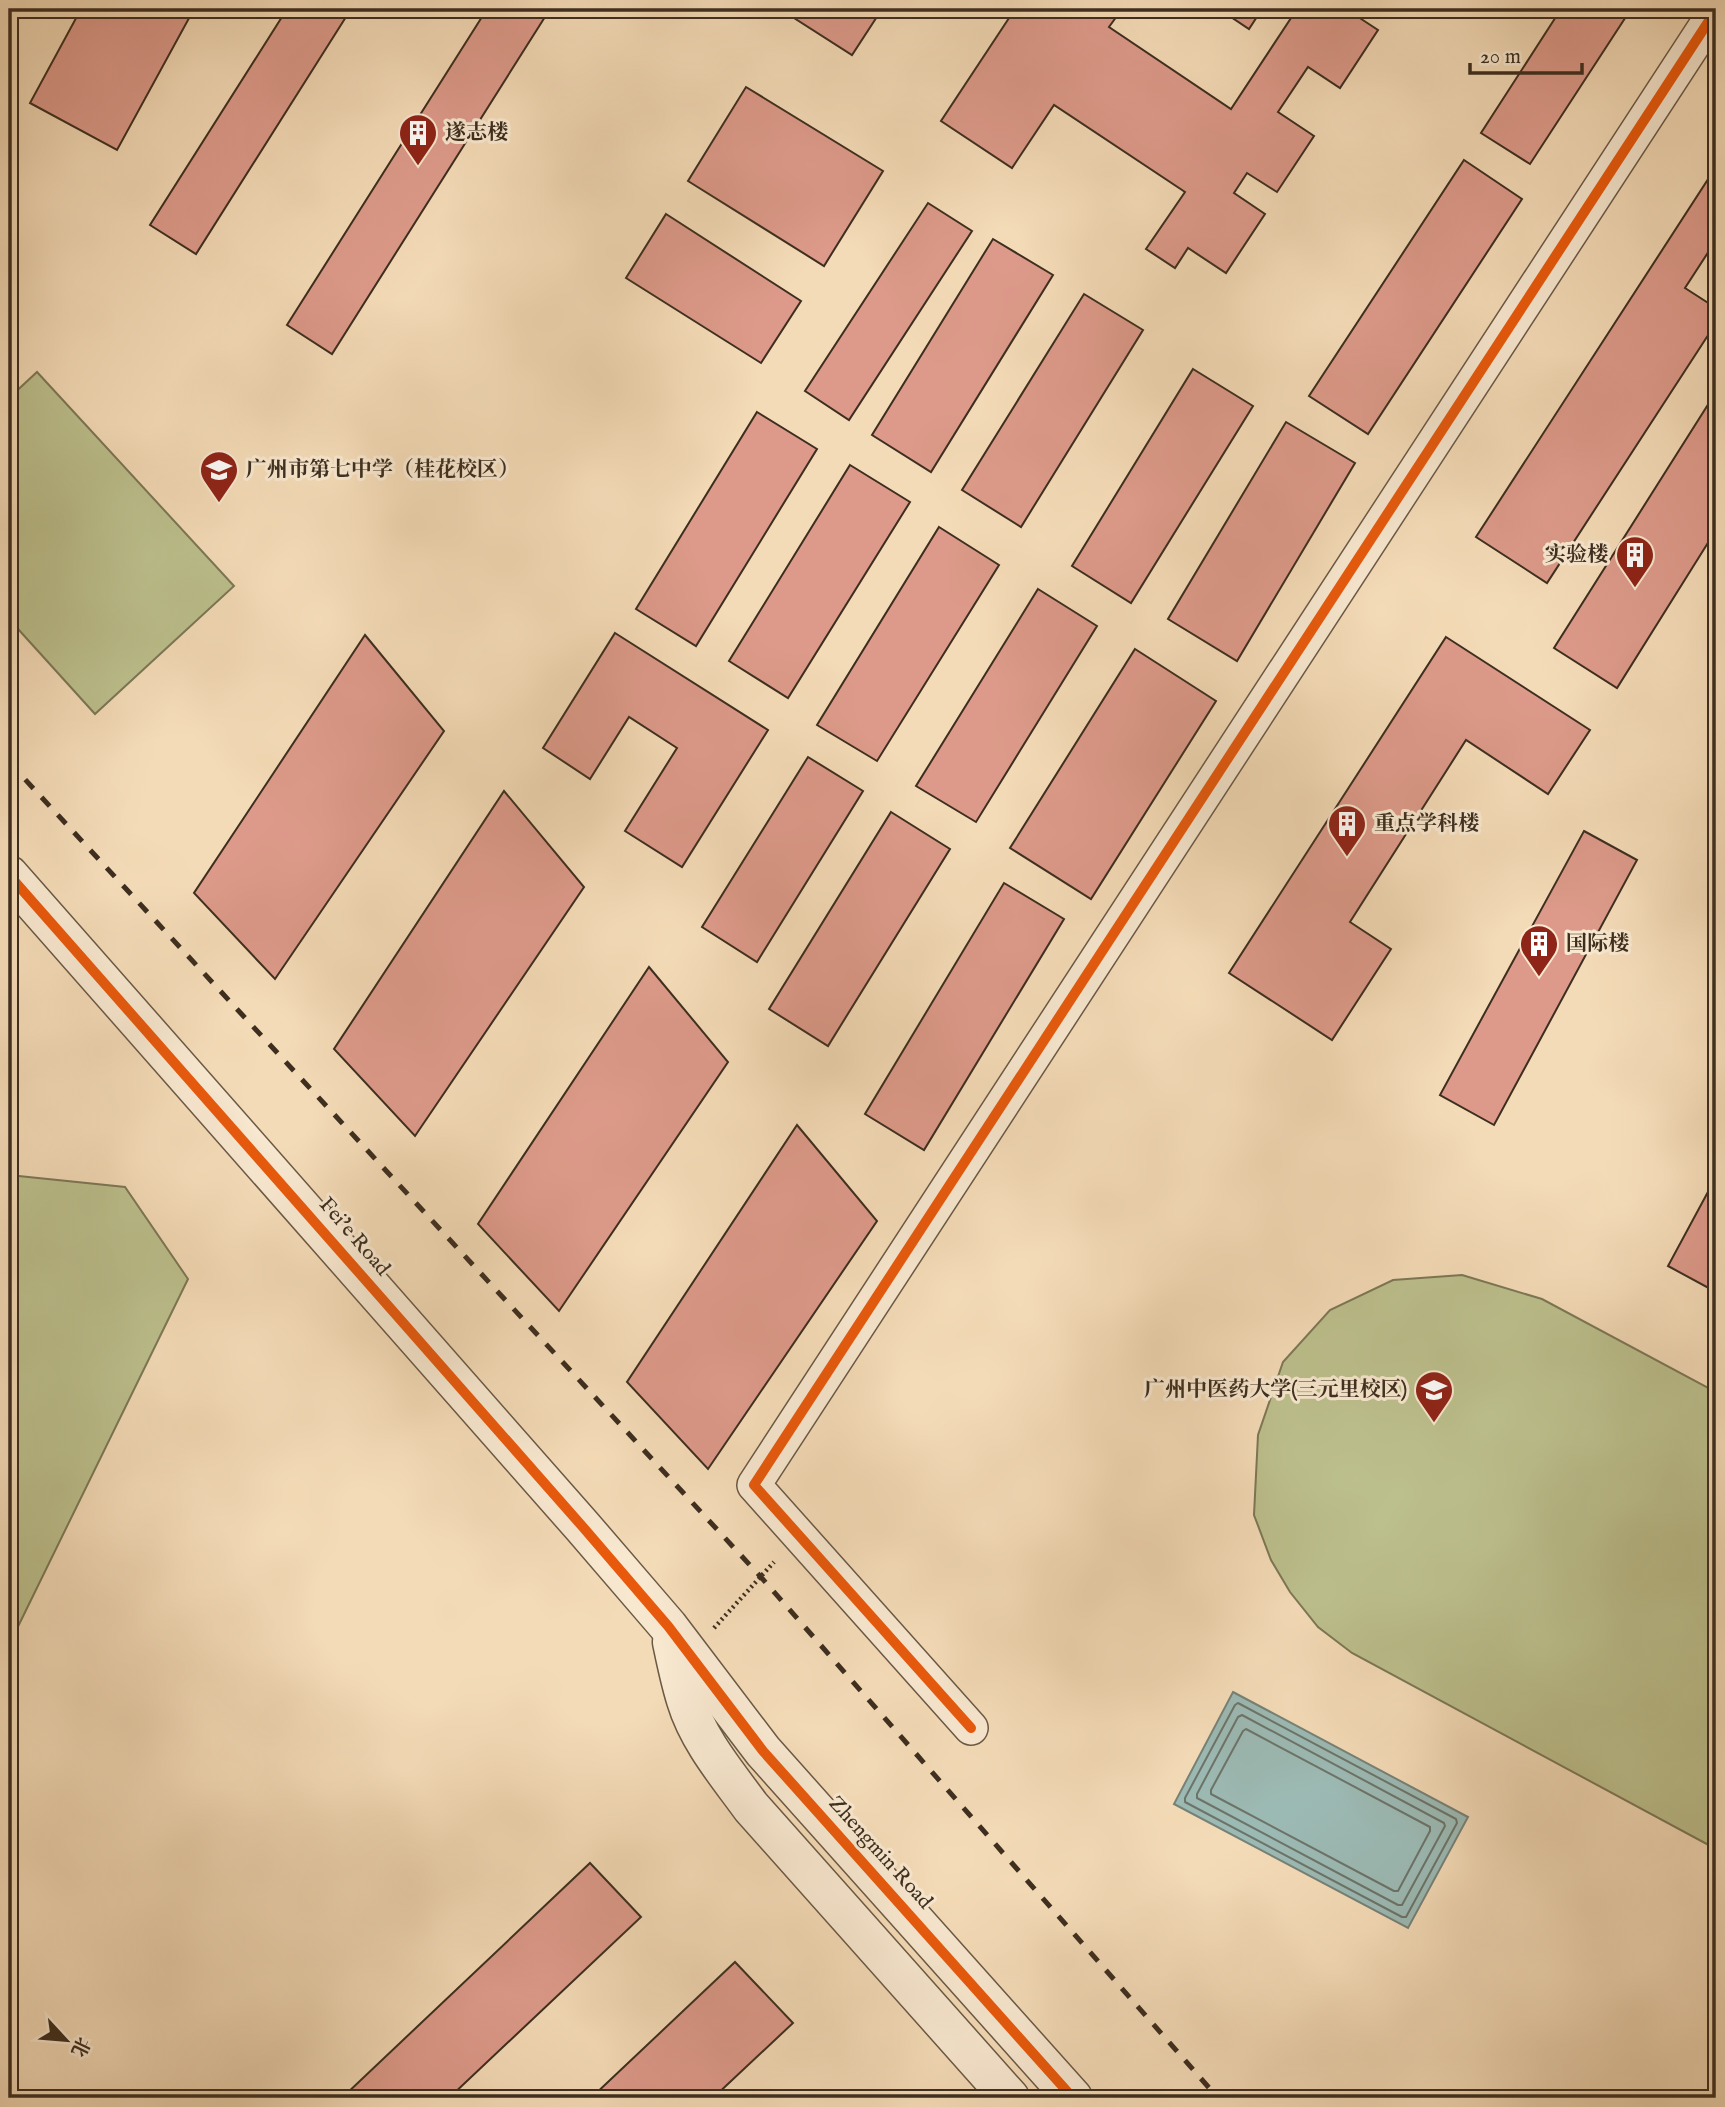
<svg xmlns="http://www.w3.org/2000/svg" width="1725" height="2107" font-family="'IM FELL English','Noto Serif SC',serif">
	<rect width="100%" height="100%" fill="#f4dbb7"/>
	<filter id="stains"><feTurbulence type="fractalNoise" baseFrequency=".00286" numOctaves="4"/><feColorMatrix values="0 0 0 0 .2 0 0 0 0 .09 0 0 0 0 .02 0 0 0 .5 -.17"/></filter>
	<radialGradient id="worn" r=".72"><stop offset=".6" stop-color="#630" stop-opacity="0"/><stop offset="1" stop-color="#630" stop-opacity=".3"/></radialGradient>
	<!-- green -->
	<g fill="#bcc08d" stroke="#7c7756" stroke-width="2">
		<path d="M37 372 234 586 95 714 9 619V398Z"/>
		<path d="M9 1175 125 1187 188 1279 9 1645Z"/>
		<path d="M1462 1275 1542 1299 1716 1392V1849L1352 1653 1318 1627 1290 1592 1271 1560 1254 1515 1258 1435 1283 1362 1330 1310 1393 1280Z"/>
	</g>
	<!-- water -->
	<path fill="#9cbab4" stroke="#768278" stroke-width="2" d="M1233 1692 1468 1817 1408 1928 1174 1804Z"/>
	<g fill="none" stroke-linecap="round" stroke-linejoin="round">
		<!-- shore -->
		<g stroke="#6c746a" stroke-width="2">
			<path d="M1238 1703 1456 1819 1457 1823 1406 1917H1402L1185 1802V1798L1235 1705Z"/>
			<path d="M1242 1715 1444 1823 1445 1826 1402 1905H1398L1197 1798V1794L1238 1717Z"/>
			<path d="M1246 1729 1430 1827V1831L1398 1891H1394L1211 1794V1790L1243 1731Z"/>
		</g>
	</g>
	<!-- building -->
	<g fill="#dd9a8a" stroke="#3d2e1f" stroke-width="2">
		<path d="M81 9H194L117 150 30 103Z"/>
		<path d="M287 9H351L196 254 150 225Z"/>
		<path d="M487 9H550L332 354 287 325Z"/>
		<path d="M780 9H882L852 55Z"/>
		<path d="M1015 9H1122L1109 27 1231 109 1291 18 1277 9H1350L1349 11 1378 30 1340 88 1308 67 1278 112 1314 136 1277 192 1247 173 1234 193 1265 214 1226 273 1188 248 1175 268 1146 249 1185 192 1054 105 1012 168 941 121Z"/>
		<path d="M1219 9H1262L1249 29Z"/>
		<path d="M1561 9H1631L1530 164 1481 133Z"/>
		<path d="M746 87 883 171 824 266 688 181Z"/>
		<path d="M1464 160 1522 199 1368 434 1309 396Z"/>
		<path d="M1716 167V256L1709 251 1685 288 1716 308V323L1547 583 1476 537Z"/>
		<path d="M928 203 972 231 849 420 805 391Z"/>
		<path d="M666 214 801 301 761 363 626 278Z"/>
		<path d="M993 239 1053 275 931 472 872 435Z"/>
		<path d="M1084 294 1143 330 1021 527 962 490Z"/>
		<path d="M1193 369 1253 406 1131 603 1072 566Z"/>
		<path d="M1716 392V530L1617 688 1554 648Z"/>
		<path d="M757 412 817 449 696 646 636 609Z"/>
		<path d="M1286 422 1355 463 1237 661 1168 619Z"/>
		<path d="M850 465 910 502 788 698 729 661Z"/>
		<path d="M939 527 999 565 877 761 817 725Z"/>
		<path d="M1038 589 1097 626 976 822 916 786Z"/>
		<path d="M615 633 768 730 682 867 625 831 677 748 629 717 590 779 543 748Z"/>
		<path d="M365 635 444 731 275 979 194 893Z"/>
		<path d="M1446 637 1590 730 1548 794 1466 740 1350 922 1391 949 1332 1040 1229 973Z"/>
		<path d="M1135 649 1216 701 1091 899 1010 848Z"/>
		<path d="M808 757 863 791 757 962 702 927Z"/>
		<path d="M504 791 584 887 415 1136 334 1049Z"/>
		<path d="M891 812 950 849 828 1046 769 1009Z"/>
		<path d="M1584 831 1637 860 1494 1125 1440 1095Z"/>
		<path d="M1004 883 1064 919 924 1150 865 1114Z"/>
		<path d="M649 967 728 1062 559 1311 478 1224Z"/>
		<path d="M797 1125 877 1221 708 1469 627 1382Z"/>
		<path d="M1716 1177V1292L1668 1266Z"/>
		<path d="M590 1863 641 1917 449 2098H346L344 2096Z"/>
		<path d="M735 1962 793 2023 713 2098H591Z"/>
	</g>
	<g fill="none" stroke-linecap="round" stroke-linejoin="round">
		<defs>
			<path id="minor" d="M971 1728 754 1485 1716 10"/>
			<g id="tertiary">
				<path d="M9 875 582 1526 668 1626 763 1751 1073 2098"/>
				<path d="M672 1642C676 1661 680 1681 686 1700 698 1740 727 1774 751 1807L1010 2098"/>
			</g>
		</defs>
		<!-- minor casing -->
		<use href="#minor" stroke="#6b5945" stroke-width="36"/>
		<!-- tertiary casing -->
		<use href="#tertiary" stroke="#6b5945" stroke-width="41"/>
		<!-- path -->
		<path stroke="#3d2e1f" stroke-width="4.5" stroke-dasharray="2 3.5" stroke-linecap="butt" d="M714 1628 774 1562"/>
		<!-- minor -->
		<use href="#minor" stroke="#f8e8d0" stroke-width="33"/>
		<!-- tertiary -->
		<use href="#tertiary" stroke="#f8e8d0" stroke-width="38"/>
		<!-- rail -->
		<path stroke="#3d2e1f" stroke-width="5" stroke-dasharray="12 12" stroke-linecap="butt" d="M9 762 760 1576 1218 2098"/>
		<defs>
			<g id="cycleway">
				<path d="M9 875 582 1526 668 1626 763 1751 1073 2098"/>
				<path d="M971 1728 754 1485 1716 10"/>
			</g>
		</defs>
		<!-- cycleway casing -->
		<use href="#cycleway" stroke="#f8e8d0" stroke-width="15"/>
		<!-- cycleway -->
		<use href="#cycleway" stroke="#e8590c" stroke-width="10"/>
	</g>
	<!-- icons -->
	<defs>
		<symbol id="building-pin" viewBox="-11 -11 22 30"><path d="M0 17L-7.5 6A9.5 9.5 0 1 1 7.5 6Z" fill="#8f2418" stroke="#f8e8d0"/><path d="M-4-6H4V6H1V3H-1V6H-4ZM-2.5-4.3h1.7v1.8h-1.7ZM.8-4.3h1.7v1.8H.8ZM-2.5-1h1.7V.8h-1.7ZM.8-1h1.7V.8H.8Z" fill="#fff"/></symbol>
		<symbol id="school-pin" viewBox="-11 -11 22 30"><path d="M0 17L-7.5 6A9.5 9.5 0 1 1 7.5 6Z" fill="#8f2418" stroke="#f8e8d0"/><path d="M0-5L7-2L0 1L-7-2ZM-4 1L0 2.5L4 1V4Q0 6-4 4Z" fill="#fff"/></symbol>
		<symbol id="university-pin" viewBox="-11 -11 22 30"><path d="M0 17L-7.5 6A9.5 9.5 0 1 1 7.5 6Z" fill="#8f2418" stroke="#f8e8d0"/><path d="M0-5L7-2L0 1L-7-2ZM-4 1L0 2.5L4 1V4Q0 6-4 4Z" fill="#fff"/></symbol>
	</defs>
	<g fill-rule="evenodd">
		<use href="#building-pin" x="396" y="111" width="44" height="60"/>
		<use href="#school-pin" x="197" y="448" width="44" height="60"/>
		<use href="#building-pin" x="1613" y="533" width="44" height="60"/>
		<use href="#building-pin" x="1325" y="802" width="44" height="60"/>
		<use href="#building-pin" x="1517" y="922" width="44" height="60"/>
		<use href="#university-pin" x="1412" y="1368" width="44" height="60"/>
	</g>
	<g text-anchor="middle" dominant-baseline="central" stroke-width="6" stroke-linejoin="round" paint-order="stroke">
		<!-- poi labels -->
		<g font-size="21" font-weight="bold" fill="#3d2e1f" stroke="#f8e8d0" text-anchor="start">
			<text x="445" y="133">遂志楼</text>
			<text x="246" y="470">广州市第七中学（桂花校区）</text>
			<text x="1608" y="555" text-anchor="end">实验楼</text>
			<text x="1374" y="824">重点学科楼</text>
			<text x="1566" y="944">国际楼</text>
			<text x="1407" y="1390" text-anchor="end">广州中医药大学(三元里校区)</text>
		</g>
		<!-- street labels -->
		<g font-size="21" fill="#3d2e1f" stroke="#f8e8d0">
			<text transform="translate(354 1237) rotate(49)">Fei'e Road</text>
			<text transform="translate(880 1853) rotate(48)">Zhengmin Road</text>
		</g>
	</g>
	<!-- margin -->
	<rect width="1725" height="2107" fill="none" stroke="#f4dbb7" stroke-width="35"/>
	<rect x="10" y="10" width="1704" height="2086" fill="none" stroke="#3d2e1f" stroke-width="3.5"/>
	<rect x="18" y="18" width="1690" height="2072" fill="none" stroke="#3d2e1f" stroke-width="2"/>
	<!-- north arrow -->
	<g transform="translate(66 2040) rotate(116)" stroke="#f8e8d0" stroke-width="5" paint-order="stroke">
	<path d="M0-5L12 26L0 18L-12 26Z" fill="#3d2e1f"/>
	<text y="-10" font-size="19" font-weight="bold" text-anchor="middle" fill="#3d2e1f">北</text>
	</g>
	<!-- scale -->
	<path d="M1470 63v10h112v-10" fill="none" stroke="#3d2e1f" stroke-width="3.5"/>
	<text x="1480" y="63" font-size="21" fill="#3d2e1f" stroke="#f8e8d0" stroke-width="5" paint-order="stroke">20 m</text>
	<rect width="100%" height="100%" filter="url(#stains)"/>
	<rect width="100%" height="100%" fill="url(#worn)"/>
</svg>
